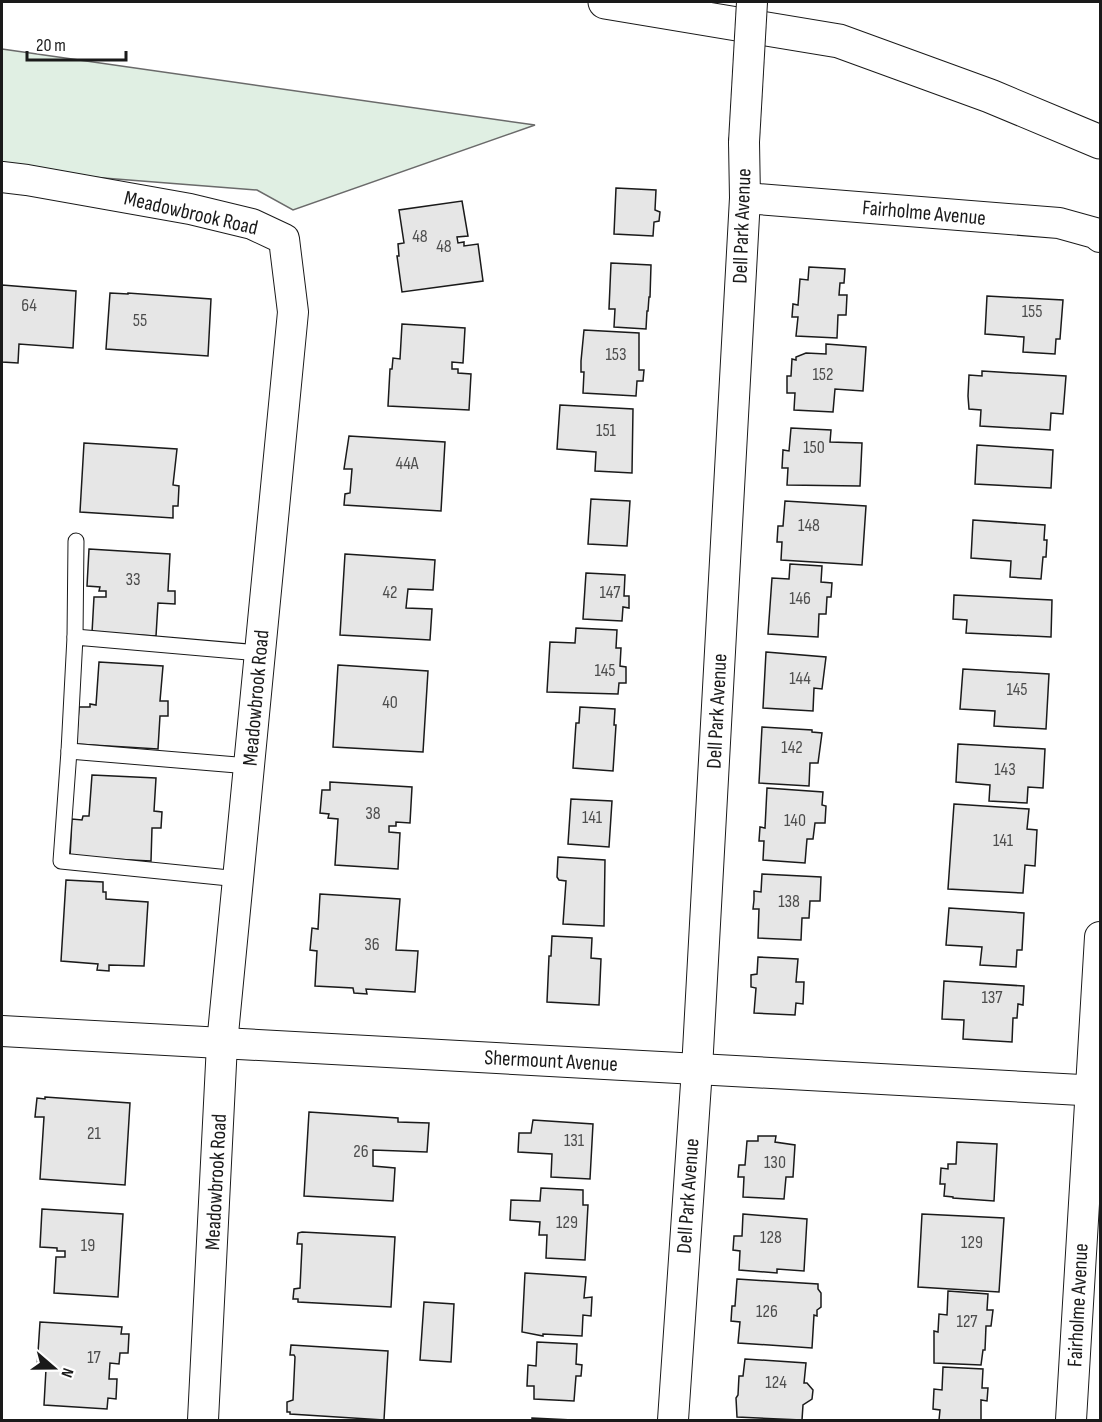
<svg xmlns="http://www.w3.org/2000/svg" width="1102" height="1422" font-family="'Sofia Sans Condensed',sans-serif">
	<rect width="100%" height="100%" fill="#fff"/>
	<!-- green -->
	<path fill="#e0efe3" stroke="#6a6a6a" stroke-width="1.5" d="M2 49 535 125 293 210 257 190 2 170Z"/>
	<!-- building -->
	<g fill="#e6e6e6" stroke="#1a1a1a" stroke-width="1.5">
		<path d="M616 188 656 190 655 210 660 212 659 221 654 222 653 236 614 234Z"/>
		<path d="M462 201 468 236 457 237 458 243 464 242V246L478 244 483 281 402 292 397 256H399L398 244 404 243 399 210Z"/>
		<path d="M611 263 651 265 650 297H649L648 311H647L646 329 614 327 615 309H609Z"/>
		<path d="M809 267 845 269 844 283H840L839 295H847L846 315H838L837 338 796 336 798 317H792L793 304 798 305 800 279 808 280Z"/>
		<path d="M2 285 76 291 73 348 19 344 18 363 2 362Z"/>
		<path d="M110 293 128 294V293L211 299 208 356 106 349Z"/>
		<path d="M987 296 1063 300 1060 339H1056L1055 354 1023 352 1024 337 985 334Z"/>
		<path d="M402 324 465 328 463 363 452 362V369H458V373L471 374 469 410 388 406 390 369H392L393 358 400 359Z"/>
		<path d="M584 330 639 333V370H644L643 381H637L636 396 583 393 584 372H581V361Z"/>
		<path d="M826 344 866 347 863 391 835 389 833 412 794 410 795 393H787V376H791L792 359 796 360V357L806 353 826 354Z"/>
		<path d="M982 371 1066 376 1063 414 1051 413 1050 430 980 426 981 410 969 409 968 396 969 375 982 376Z"/>
		<path d="M560 405 633 409 632 473 595 471 596 452 557 449Z"/>
		<path d="M791 428 831 430 830 442 862 443 860 486 787 485 788 468H782L783 450 789 451Z"/>
		<path d="M349 436 445 442 441 511 344 505 345 494 350 493 352 469H344Z"/>
		<path d="M84 443 177 449 173 485 179 486 178 506H173V518L80 512Z"/>
		<path d="M977 445 1053 450 1051 488 975 484Z"/>
		<path d="M591 499 630 501 627 546 588 544Z"/>
		<path d="M785 501 866 506 862 565 781 560 782 542H777L778 526H783Z"/>
		<path d="M973 520 1045 525 1044 540H1047L1046 557H1043L1041 579 1010 577 1011 561 971 558Z"/>
		<path d="M89 549 170 554 168 591H175V604L158 603 156 636 92 633 94 597H106V591H99L100 587 87 586Z"/>
		<path d="M345 554 435 560 433 590 408 589 406 608 432 609 430 640 340 635Z"/>
		<path d="M790 564 822 566 821 582 832 583 831 597H827L826 614H819L818 637 768 634 772 578 789 579Z"/>
		<path d="M586 573 625 575 624 596H629V608L623 607 622 621 583 619Z"/>
		<path d="M954 595 1052 600 1051 637 966 633 967 620 953 619Z"/>
		<path d="M576 628 617 630 616 648H621L620 666 626 667V683H619L618 694 547 692 550 642 575 643Z"/>
		<path d="M766 652 826 657 822 689 814 688 813 711 763 708Z"/>
		<path d="M99 662 163 666 160 701H168V716H160L158 749 76 744 79 707H90V704L96 705Z"/>
		<path d="M338 665 428 671 423 752 333 747Z"/>
		<path d="M963 669 1049 674 1046 729 994 726 995 711 960 709Z"/>
		<path d="M580 707 615 709 614 725H616L613 771 573 768 576 723H579Z"/>
		<path d="M762 727 812 730V732L822 733 818 763H810L809 786 759 783Z"/>
		<path d="M958 744 1045 749 1043 788 1028 787 1027 803 989 801 990 785 956 782Z"/>
		<path d="M92 775 156 778 154 811 162 812 161 828H152L151 861 70 857 72 819 82 820 83 816H89Z"/>
		<path d="M330 782 412 787 410 823 396 822V826H389V832L400 833 398 869 335 865 338 819 328 818 329 814 320 813 322 790H330Z"/>
		<path d="M767 788 823 792 822 805 826 806 825 823H815L813 839H807L805 863 763 860 764 841H759L760 827 765 828Z"/>
		<path d="M571 799 612 801 609 847 568 844Z"/>
		<path d="M954 804 1029 809 1027 829 1037 830 1035 866 1025 865 1023 893 948 889Z"/>
		<path d="M558 857 605 860 604 926 563 924 566 881 559 880 557 877Z"/>
		<path d="M762 874 821 877 820 901H810L809 918H802L801 940 758 938 759 909H753L754 900V891L761 892Z"/>
		<path d="M66 880 103 882V892H106V899L148 902 144 966 109 965V971L97 970 98 964 61 961Z"/>
		<path d="M320 894 400 899 396 950 418 951 415 992 366 989 367 994 354 993 353 988 315 986 317 951 310 950 312 928 318 929Z"/>
		<path d="M949 908 1024 913 1022 950H1017L1016 967 980 965 982 947 946 945Z"/>
		<path d="M552 936 592 938 591 958 601 959 599 1005 547 1002 549 956H551Z"/>
		<path d="M758 957 798 959 796 982H804L803 1004 796 1003 795 1015 754 1013 756 988 751 987V975L757 974Z"/>
		<path d="M944 981 1024 986 1023 1005 1018 1004 1017 1018H1013L1012 1042 963 1039 964 1020 942 1019Z"/>
		<path d="M45 1097 130 1103 125 1185 40 1179 44 1117H35L37 1098 45 1099Z"/>
		<path d="M309 1112 398 1118V1122L429 1123 427 1152 373 1150V1166L395 1168 393 1201 304 1196Z"/>
		<path d="M533 1120 593 1124 590 1179 551 1177 552 1154 518 1152 519 1133H531Z"/>
		<path d="M758 1136H776L775 1142 795 1145 793 1177H786L784 1199 743 1197 744 1177H738L739 1165H745L747 1141H758Z"/>
		<path d="M957 1142 997 1144 994 1201 953 1198V1197L944 1196 945 1184H940L941 1168 948 1169V1164H956Z"/>
		<path d="M541 1188 583 1190V1205H588L585 1260 546 1258 547 1235H539L540 1222 510 1220 511 1200 540 1201Z"/>
		<path d="M42 1209 123 1214 118 1297 54 1293 56 1257H65V1251H57V1248L40 1247Z"/>
		<path d="M743 1214 807 1219 804 1271 777 1269V1273L739 1270 740 1251 733 1250 734 1236H742Z"/>
		<path d="M922 1214 1004 1218 999 1292 918 1287Z"/>
		<path d="M302 1232 395 1237 391 1307 298 1302V1299H293L294 1289 300 1288 302 1246V1244H297L298 1233Z"/>
		<path d="M525 1273 586 1277 584 1298 592 1297 591 1316 583 1315 582 1336 543 1334V1336L522 1332Z"/>
		<path d="M737 1279 818 1284V1289L821 1293V1307L817 1310V1316L814 1315 812 1348 738 1343 740 1322 731 1321 732 1306H735Z"/>
		<path d="M948 1291 988 1294 987 1310H993L991 1326H986L985 1350H983L981 1365 934 1363V1331L938 1332 939 1314 947 1315Z"/>
		<path d="M424 1302 454 1304 451 1362 420 1360Z"/>
		<path d="M40 1322 122 1327 121 1334H129L128 1353H120L119 1364 110 1363 109 1379H117L116 1399 108 1398 107 1409 44 1405 46 1369 37 1368Z"/>
		<path d="M537 1342 577 1344 576 1364 582 1365 581 1376H576L574 1401 534 1399V1386H527L528 1365 536 1366Z"/>
		<path d="M291 1345 388 1351 384 1420 290 1414V1412H287V1402L293 1400 295 1357 294 1355H290Z"/>
		<path d="M745 1359 806 1363 804 1383H807L813 1390 812 1399 803 1405 802 1420 737 1417 736 1398 738 1395 739 1376H743Z"/>
		<path d="M943 1367 983 1369 982 1388H988L987 1401 981 1400V1420H939L940 1410 933 1409 934 1389 942 1390Z"/>
		<path d="M532 1418 573 1420H532Z"/>
	</g>
	<g fill="none" stroke-linecap="round" stroke-linejoin="round">
		<defs>
			<g id="lane">
				<path d="M75 637 76 541"/>
				<path d="M69 751 249 766"/>
				<path d="M239 879 61 861 69 751 75 637 260 653"/>
			</g>
			<g id="street">
				<path d="M2 177 27 180 190 209 252 224 284 239 293 312 222 1044 203 1420"/>
				<path d="M745 198 1059 223 1095 233 1100 237"/>
				<path d="M2 1031 1100 1091"/>
				<path d="M673 1420 697 1069 745 198 744 142"/>
				<path d="M1071 1420 1100 937"/>
			</g>
			<path id="highway" d="M605 2 839 41 990 96 1100 142"/>
		</defs>
		<!-- lane casing -->
		<use href="#lane" stroke="#1a1a1a" stroke-width="17"/>
		<!-- street casing -->
		<use href="#street" stroke="#1a1a1a" stroke-width="32"/>
		<!-- highway casing -->
		<use href="#highway" stroke="#1a1a1a" stroke-width="35"/>
		<!-- lane -->
		<use href="#lane" stroke="#fff" stroke-width="15"/>
		<!-- street -->
		<use href="#street" stroke="#fff" stroke-width="30"/>
		<!-- highway -->
		<use href="#highway" stroke="#fff" stroke-width="33"/>
		<defs>
			<path id="street-bridge" d="M744 142 752 2"/>
		</defs>
		<!-- street-bridge casing -->
		<use href="#street-bridge" stroke="#1a1a1a" stroke-width="32" stroke-linecap="butt"/>
		<!-- street-bridge -->
		<use href="#street-bridge" stroke="#fff" stroke-width="30"/>
	</g>
	<g text-anchor="middle" dominant-baseline="central" stroke-width="4.5" stroke-linejoin="round" paint-order="stroke">
		<!-- number labels -->
		<g font-size="18" fill="#4d4d4d">
			<text x="420" y="236">48</text>
			<text x="444" y="246">48</text>
			<text x="29" y="305">64</text>
			<text x="1032" y="311">155</text>
			<text x="140" y="320">55</text>
			<text x="616" y="354">153</text>
			<text x="823" y="374">152</text>
			<text x="606" y="430">151</text>
			<text x="814" y="447">150</text>
			<text x="407" y="463">44A</text>
			<text x="809" y="525">148</text>
			<text x="133" y="579">33</text>
			<text x="390" y="592">42</text>
			<text x="610" y="592">147</text>
			<text x="800" y="598">146</text>
			<text x="605" y="670">145</text>
			<text x="800" y="678">144</text>
			<text x="1017" y="689">145</text>
			<text x="390" y="702">40</text>
			<text x="792" y="747">142</text>
			<text x="1005" y="769">143</text>
			<text x="373" y="813">38</text>
			<text x="592" y="817">141</text>
			<text x="795" y="820">140</text>
			<text x="1003" y="840">141</text>
			<text x="789" y="901">138</text>
			<text x="372" y="944">36</text>
			<text x="992" y="997">137</text>
			<text x="94" y="1133">21</text>
			<text x="574" y="1140">131</text>
			<text x="361" y="1151">26</text>
			<text x="775" y="1162">130</text>
			<text x="567" y="1222">129</text>
			<text x="771" y="1237">128</text>
			<text x="972" y="1242">129</text>
			<text x="88" y="1245">19</text>
			<text x="767" y="1311">126</text>
			<text x="967" y="1321">127</text>
			<text x="94" y="1357">17</text>
			<text x="776" y="1382">124</text>
		</g>
		<!-- street labels -->
		<g font-size="21" fill="#1a1a1a" stroke="#fff">
			<text transform="translate(191 213) rotate(13)">Meadowbrook Road</text>
			<text transform="translate(924 213) rotate(5)">Fairholme Avenue</text>
			<text transform="translate(742 226) rotate(-88)">Dell Park Avenue</text>
			<text transform="translate(256 698) rotate(-85)">Meadowbrook Road</text>
			<text transform="translate(717 711) rotate(-87)">Dell Park Avenue</text>
			<text transform="translate(551 1061) rotate(3)">Shermount Avenue</text>
			<text transform="translate(216 1182) rotate(-87)">Meadowbrook Road</text>
			<text transform="translate(688 1196) rotate(-86)">Dell Park Avenue</text>
			<text transform="translate(1078 1305) rotate(-87)">Fairholme Avenue</text>
		</g>
	</g>
	<!-- border -->
	<rect width="1102" height="1422" fill="none" stroke="#1a1a1a" stroke-width="6"/>
	<!-- north arrow -->
	<g transform="translate(54 1368) rotate(110)" stroke="#ffffff" stroke-width="4.5" paint-order="stroke">
	<path d="M0-4.5L10 22L0 15L-10 22Z" fill="#1a1a1a"/>
	<text y="-9" font-size="16" font-weight="bold" text-anchor="middle" fill="#1a1a1a">N</text>
	</g>
	<!-- scale -->
	<path d="M27 51v9h99v-9" fill="none" stroke="#1a1a1a" stroke-width="3"/>
	<text x="36" y="51" font-size="18" fill="#1a1a1a" stroke="#ffffff" stroke-width="4.5" paint-order="stroke">20 m</text>
</svg>
